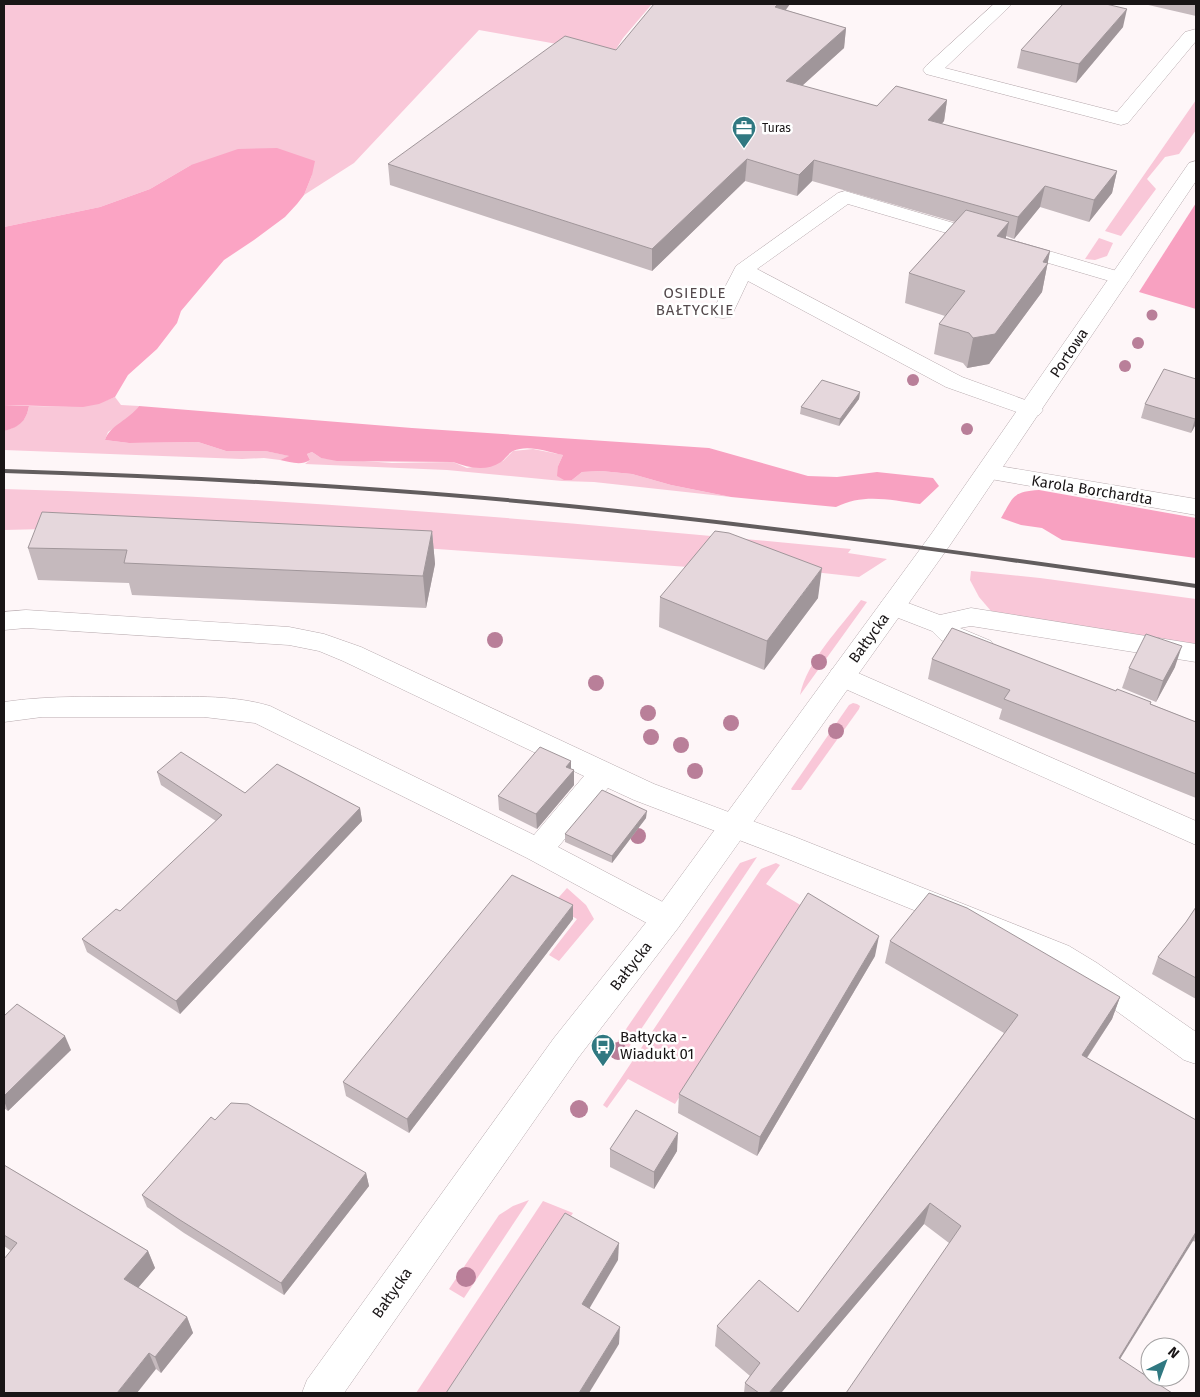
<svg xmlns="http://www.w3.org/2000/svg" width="1200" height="1397" font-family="'Fira Sans',sans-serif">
	<rect width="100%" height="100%" fill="#fef6f8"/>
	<!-- green -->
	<g fill="#f9c7d8">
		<path d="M4 4H652L623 38 613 54 479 30 354 163 304 195 312 175 191 165 150 189 100 207 4 227Z"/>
		<path d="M1196 100V130L1179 154 1165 157 1147 179 1156 189 1121 236 1105 231Z"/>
		<path d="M1099 238 1113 243 1107 256 1095 260 1085 259Z"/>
		<path d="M115 397 121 405 139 406 132 416 108 432 105 440 129 443 198 442 226 451H265L290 456 280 460 264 458 242 459 4 450V431C19 426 26 422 29 406 59 406 87 409 115 397Z"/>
		<path d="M533 449 563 455 558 466 572 480 582 472 601 471 632 474 671 485 731 497 594 482 562 481 447 470 305 464 310 460 307 454 312 452 321 458 392 463 453 462 467 468 503 461 513 451Z"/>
		<path d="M4 489C287 497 569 522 851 549L848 553 887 559 859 577 714 561 702 568 229 534 86 528 4 530Z"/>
		<path d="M971 571 1040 578 1196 599V648L997 618 979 597 970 580Z"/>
		<path d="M861 600 867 602 800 695C807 661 840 628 861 600Z"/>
		<path d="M853 703 857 704 860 706 859 709 801 790H792L791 789 849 705Z"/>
		<path d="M757 857 623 1056 611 1051 740 863Z"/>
		<path d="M776 863 780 865 766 884 802 906 675 1104 628 1079 607 1108 603 1105 761 869Z"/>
		<path d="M567 888 586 905 594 919 559 961 549 955 577 919 552 905Z"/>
		<path d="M529 1200 464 1298 449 1289 499 1215 513 1206Z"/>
		<path d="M543 1201 573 1213 453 1393H416Z"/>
	</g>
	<!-- forest -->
	<g fill="#f8a1c1">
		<path d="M1196 203V309L1139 292Z"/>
		<path d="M4 405 29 406C26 422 19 427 4 431Z"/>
		<path d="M139 406 412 428 709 448 808 476 837 477 877 472 933 478 939 486 920 504C891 500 863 493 836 507L731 497 671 485 632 474 601 471 582 472 572 480H564L557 476 558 466 563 455C548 452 528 444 513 451 509 453 505 459 501 462 486 472 469 468 453 462L337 461 321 458 312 452 307 454 310 460C301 466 290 462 280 460L289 456 265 451H226L198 442 129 443 105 440C110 425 129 420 139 406Z"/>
		<path d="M1039 490 1196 518V558L1062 540 1042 528 1021 525 1001 518C1014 496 1012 492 1039 490Z"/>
	</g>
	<!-- water -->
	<path fill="#fba4c4" d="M277 148 315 161 312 175 304 195 297 204 285 217 254 240 224 260 181 311 177 323 157 349 128 375 115 397 99 404 83 407 4 405V227L100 207 150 189 191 165 238 149Z"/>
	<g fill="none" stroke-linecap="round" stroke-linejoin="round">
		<defs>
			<g id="minor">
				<path d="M994 4H1012L945 68 1117 112 1185 32 1196 29V41L1128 123 1121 125 926 74 923 70 926 66Z"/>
				<path d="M845 191 1127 274 1131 278 1127 282 1120 284 1113 282 848 204 757 269 962 377 1039 405 1043 410 1039 415 1031 417 946 387 748 281 731 317 723 318 715 317 712 312 736 266 838 193Z"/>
				<path d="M987 464 1196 499V515L979 477 975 472 979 467Z"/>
				<path d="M892 597 940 615 971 608 1196 644V662L971 626 960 628 991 641 995 648 991 655 982 657 973 655 941 640 932 631 883 612 879 606 883 600Z"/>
				<path d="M26 610 289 627 324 634 361 647 654 784 795 837 1069 946 1097 963 1196 1032V1064L1184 1060 1075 981 1047 964 773 853 634 800 608 788 558 847 678 910 682 919 678 928 667 931 656 928 527 858 255 723 204 717H42L4 722V702C51 695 97 697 145 697 185 697 230 694 270 706L534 835 584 776 343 661 319 651 289 645 26 628 4 630V612Z"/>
				<path d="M842 666 1196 821V845L832 683 828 676 832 669Z"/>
			</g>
			<path id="major" d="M1196 161V181L950 545 678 928 578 1058 344 1393H302L307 1380 554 1038 656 910 932 533 1189 163Z"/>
		</defs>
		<!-- minor casing -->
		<use href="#minor" stroke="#b7aaae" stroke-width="1"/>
		<!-- major casing -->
		<use href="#major" stroke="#b7aaae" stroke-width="1"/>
		<!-- minor -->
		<use href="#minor" fill="#fff" fill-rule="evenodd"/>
		<!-- major -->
		<use href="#major" fill="#fff" fill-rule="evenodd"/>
		<!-- rail -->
		<path stroke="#625d5e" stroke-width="4" d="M4 471C193 477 381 487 569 506 779 527 987 556 1196 586"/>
	</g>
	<!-- trees -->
	<g fill="#b97f99">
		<circle cx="1152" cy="315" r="5.5"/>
		<circle cx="1138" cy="343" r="6"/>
		<circle cx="1125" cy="366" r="6"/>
		<circle cx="913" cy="380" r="6"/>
		<circle cx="967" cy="429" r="6"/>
		<circle cx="495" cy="640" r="8"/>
		<circle cx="819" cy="662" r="8"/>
		<circle cx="596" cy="683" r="8"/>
		<circle cx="648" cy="713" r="8"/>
		<circle cx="731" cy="723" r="8"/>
		<circle cx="836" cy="731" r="8"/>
		<circle cx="651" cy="737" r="8"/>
		<circle cx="681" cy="745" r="8"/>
		<circle cx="695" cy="771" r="8"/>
		<circle cx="638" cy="836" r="8"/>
		<circle cx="618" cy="1051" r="9"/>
		<circle cx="579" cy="1109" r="9"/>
		<circle cx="466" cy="1277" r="10"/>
	</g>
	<!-- wall -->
	<g fill="#c5b9bd">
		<path d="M1144 4H1196V16Z"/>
		<path d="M786 10 846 28 844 48 802 86 877 106 947 100 944 121 942 124 1117 171 1112 193 1089 222 1040 207 1014 239 1006 236V238L1050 251 1042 292 989 364 967 368 963 363 934 354 939 324 945 316 905 303 909 273 955 222 812 181 797 196 745 181 652 271 390 185 388 164 616 50Z"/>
		<path d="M1123 27 1076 83 1017 68 1021 50Z"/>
		<path d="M1196 379V424L1191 433 1141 418 1145 404Z"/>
		<path d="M860 392 859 399 839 426 800 414 801 407Z"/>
		<path d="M432 531 435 564 426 608 132 595 129 583 38 580 28 548Z"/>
		<path d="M660 597 818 598 764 670 659 627Z"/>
		<path d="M932 659 1116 691 1151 702V704L1196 722V798L999 719 1002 709 928 679Z"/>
		<path d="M1175 667 1156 702 1122 688 1129 668Z"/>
		<path d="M571 761V769L574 770V785L537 829 499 810 498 796Z"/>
		<path d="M157 772 245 793 360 808 362 821 180 1014 87 952 82 939 120 911 216 821 161 785Z"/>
		<path d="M646 818 612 863 565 842V834Z"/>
		<path d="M1196 907V999L1152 974 1158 957 1186 922Z"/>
		<path d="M573 919 409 1133 346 1096 343 1082Z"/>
		<path d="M890 941 1120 997 1112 1019 1087 1058 1196 1120V1242L1193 1241 949 1243 924 1224 781 1393H744L745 1383 750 1376 715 1346 717 1326 798 1312 1004 1033 885 963Z"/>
		<path d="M875 956 757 1156 678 1113 679 1094Z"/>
		<path d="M4 1016 71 1050 8 1111 4 1108Z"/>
		<path d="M215 1120 366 1173 369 1186 284 1295 184 1233 147 1207 142 1195Z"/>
		<path d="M610 1149 677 1151 654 1189 610 1167Z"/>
		<path d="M4 1165 148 1251 155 1268 138 1288 187 1317 193 1333 161 1373 11 1251 4 1246Z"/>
	</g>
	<!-- shaded-wall -->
	<g fill="#a0969a">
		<path d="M778 4H790L774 27 775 7Z"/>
		<path d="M1127 9 1123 27 1076 83 1079 64Z"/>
		<path d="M846 28 844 48 784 102 786 81Z"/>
		<path d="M947 100 944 121 925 141 928 120Z"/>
		<path d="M747 159 745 181 652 271V249Z"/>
		<path d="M814 160 812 181 797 196 799 175Z"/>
		<path d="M1117 171 1112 193 1089 222 1094 200Z"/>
		<path d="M1045 186 1040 207 1014 239 1018 217Z"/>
		<path d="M1009 222 1003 252 997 236Z"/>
		<path d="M1050 251 1042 292 989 364 967 368 973 338 1043 262Z"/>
		<path d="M860 392 859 399 839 426 840 419Z"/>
		<path d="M1196 417V424L1191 433 1195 419Z"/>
		<path d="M432 531 435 564 426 608 423 576Z"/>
		<path d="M822 568 818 598 764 670 767 641Z"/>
		<path d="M1182 646 1175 667 1156 702 1163 681Z"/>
		<path d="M571 761V773L574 770V785L537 829 536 814 566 767Z"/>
		<path d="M360 808 362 821 180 1014 176 1001Z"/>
		<path d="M647 811 646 818 612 863V856Z"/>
		<path d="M573 905V919L409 1133 407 1119Z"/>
		<path d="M879 936 875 956 757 1156 760 1137Z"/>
		<path d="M1120 997 1112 1019 1074 1077 1082 1055Z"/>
		<path d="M65 1036 71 1050 8 1111 4 1101V1096Z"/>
		<path d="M678 1133 677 1151 654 1189V1172Z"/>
		<path d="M366 1173 369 1186 284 1295 281 1283Z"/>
		<path d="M930 1203 924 1224 781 1393H769Z"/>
		<path d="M1196 1232V1235L1193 1241 1109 1377 1119 1358Z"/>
		<path d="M619 1243 618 1260 582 1321V1304Z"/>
		<path d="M148 1251 155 1268 131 1296 124 1279Z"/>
		<path d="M187 1317 193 1333 161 1373 155 1357Z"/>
		<path d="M620 1327 619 1344 589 1393H579Z"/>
		<path d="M149 1353 156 1369 137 1393H117Z"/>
	</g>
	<!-- building -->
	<g fill="#e5d7dc" stroke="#a0969a">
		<path d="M654 4H778L775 7 846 28 786 81 877 106 896 86 947 100 928 120 1117 171 1094 200 1045 186 1018 217 814 160 799 175 747 159 652 249 388 164 565 36 616 50Z"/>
		<path d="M1063 4H1106L1127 9 1079 64 1021 50Z"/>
		<path d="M966 210 1009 222 997 236 1050 251 1043 262 1048 263 995 334 973 338 969 333 939 324 965 291 909 273Z"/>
		<path d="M1164 369 1196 379V417L1195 419 1145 404Z"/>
		<path d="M822 380 860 392 840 419 801 407Z"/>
		<path d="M42 512 432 531 423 576 124 563 127 550 28 548Z"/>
		<path d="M715 531 729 533 822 568 767 641 660 597Z"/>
		<path d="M952 628 1116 691 1117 689 1151 702 1150 704 1196 722V774L1004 699 1010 690 932 659Z"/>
		<path d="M1146 634 1182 646 1163 681 1129 668Z"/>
		<path d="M540 747 571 761 566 767 574 770 536 814 498 796Z"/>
		<path d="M181 752 245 793 277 764 360 808 176 1001 82 939 116 909 120 911 222 815 157 772Z"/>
		<path d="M602 790 647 811 612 856 565 834Z"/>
		<path d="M512 875 573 905 407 1119 343 1082Z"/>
		<path d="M808 893 879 936 760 1137 679 1094Z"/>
		<path d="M929 893 967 908 1120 997 1082 1055 1196 1120V1232L1119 1358 1172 1393H846L961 1226 930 1203 769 1393H759L745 1383 760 1363 717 1326 759 1280 798 1312 1018 1015 890 941Z"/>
		<path d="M1196 907V978L1158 957 1186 922Z"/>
		<path d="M17 1004 65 1036 4 1096V1016Z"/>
		<path d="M231 1103 248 1104 366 1173 281 1283 180 1220 142 1195 211 1117 215 1120Z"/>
		<path d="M636 1110 678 1133 654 1172 610 1149Z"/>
		<path d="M4 1165 148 1251 124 1279 187 1317 155 1357 149 1353 117 1393H4V1259L17 1243 4 1235Z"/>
		<path d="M565 1213 619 1243 582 1304 620 1327 579 1393H446Z"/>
	</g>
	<!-- icons -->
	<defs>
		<symbol id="office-pin" viewBox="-11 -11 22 30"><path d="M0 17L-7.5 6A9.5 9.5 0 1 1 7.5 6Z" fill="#307881" stroke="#fff"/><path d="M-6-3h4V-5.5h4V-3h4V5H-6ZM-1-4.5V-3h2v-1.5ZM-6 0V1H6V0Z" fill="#fff"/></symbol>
		<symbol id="bus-pin" viewBox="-11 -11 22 30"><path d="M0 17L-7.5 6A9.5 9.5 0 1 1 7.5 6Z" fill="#307881" stroke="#fff"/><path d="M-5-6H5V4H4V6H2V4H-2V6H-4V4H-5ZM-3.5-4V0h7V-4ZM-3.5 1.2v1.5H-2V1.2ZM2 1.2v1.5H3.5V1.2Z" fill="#fff"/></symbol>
	</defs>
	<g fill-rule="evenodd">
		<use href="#office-pin" x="730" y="114" width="28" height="38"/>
		<use href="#bus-pin" x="589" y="1032" width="28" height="38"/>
	</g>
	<g text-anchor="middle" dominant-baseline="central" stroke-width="5" stroke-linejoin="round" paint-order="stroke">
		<!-- far-poi labels -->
		<g font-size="12" fill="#191516" stroke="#fff" text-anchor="start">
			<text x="762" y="128">Turas</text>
		</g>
		<!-- far-quarter labels -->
		<g font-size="15" letter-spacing="1" fill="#554a4d" stroke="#fff">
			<text x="695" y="293">OSIEDLE<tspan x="695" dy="17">BAŁTYCKIE</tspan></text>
		</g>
		<!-- street labels -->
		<g font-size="15" fill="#191516" stroke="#fff">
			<text transform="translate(1069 353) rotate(-56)">Portowa</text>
			<text transform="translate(1092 490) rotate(9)">Karola Borchardta</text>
			<text transform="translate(869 638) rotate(-54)">Bałtycka</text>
			<text transform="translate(631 966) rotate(-52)">Bałtycka</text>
			<text transform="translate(392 1293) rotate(-55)">Bałtycka</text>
		</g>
		<!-- poi labels -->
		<g font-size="15" fill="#191516" stroke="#fff" text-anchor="start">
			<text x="620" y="1037">Bałtycka -<tspan x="620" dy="17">Wiadukt 01</tspan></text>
		</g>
	</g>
	<!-- border -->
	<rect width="1200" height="1397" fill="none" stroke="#191516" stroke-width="10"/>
	<!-- north arrow -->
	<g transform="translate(1165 1362) rotate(42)"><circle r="24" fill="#ffffff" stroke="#a3a1a2"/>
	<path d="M0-4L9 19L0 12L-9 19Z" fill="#307881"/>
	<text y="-8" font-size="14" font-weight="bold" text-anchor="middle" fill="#191516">N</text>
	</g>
</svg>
